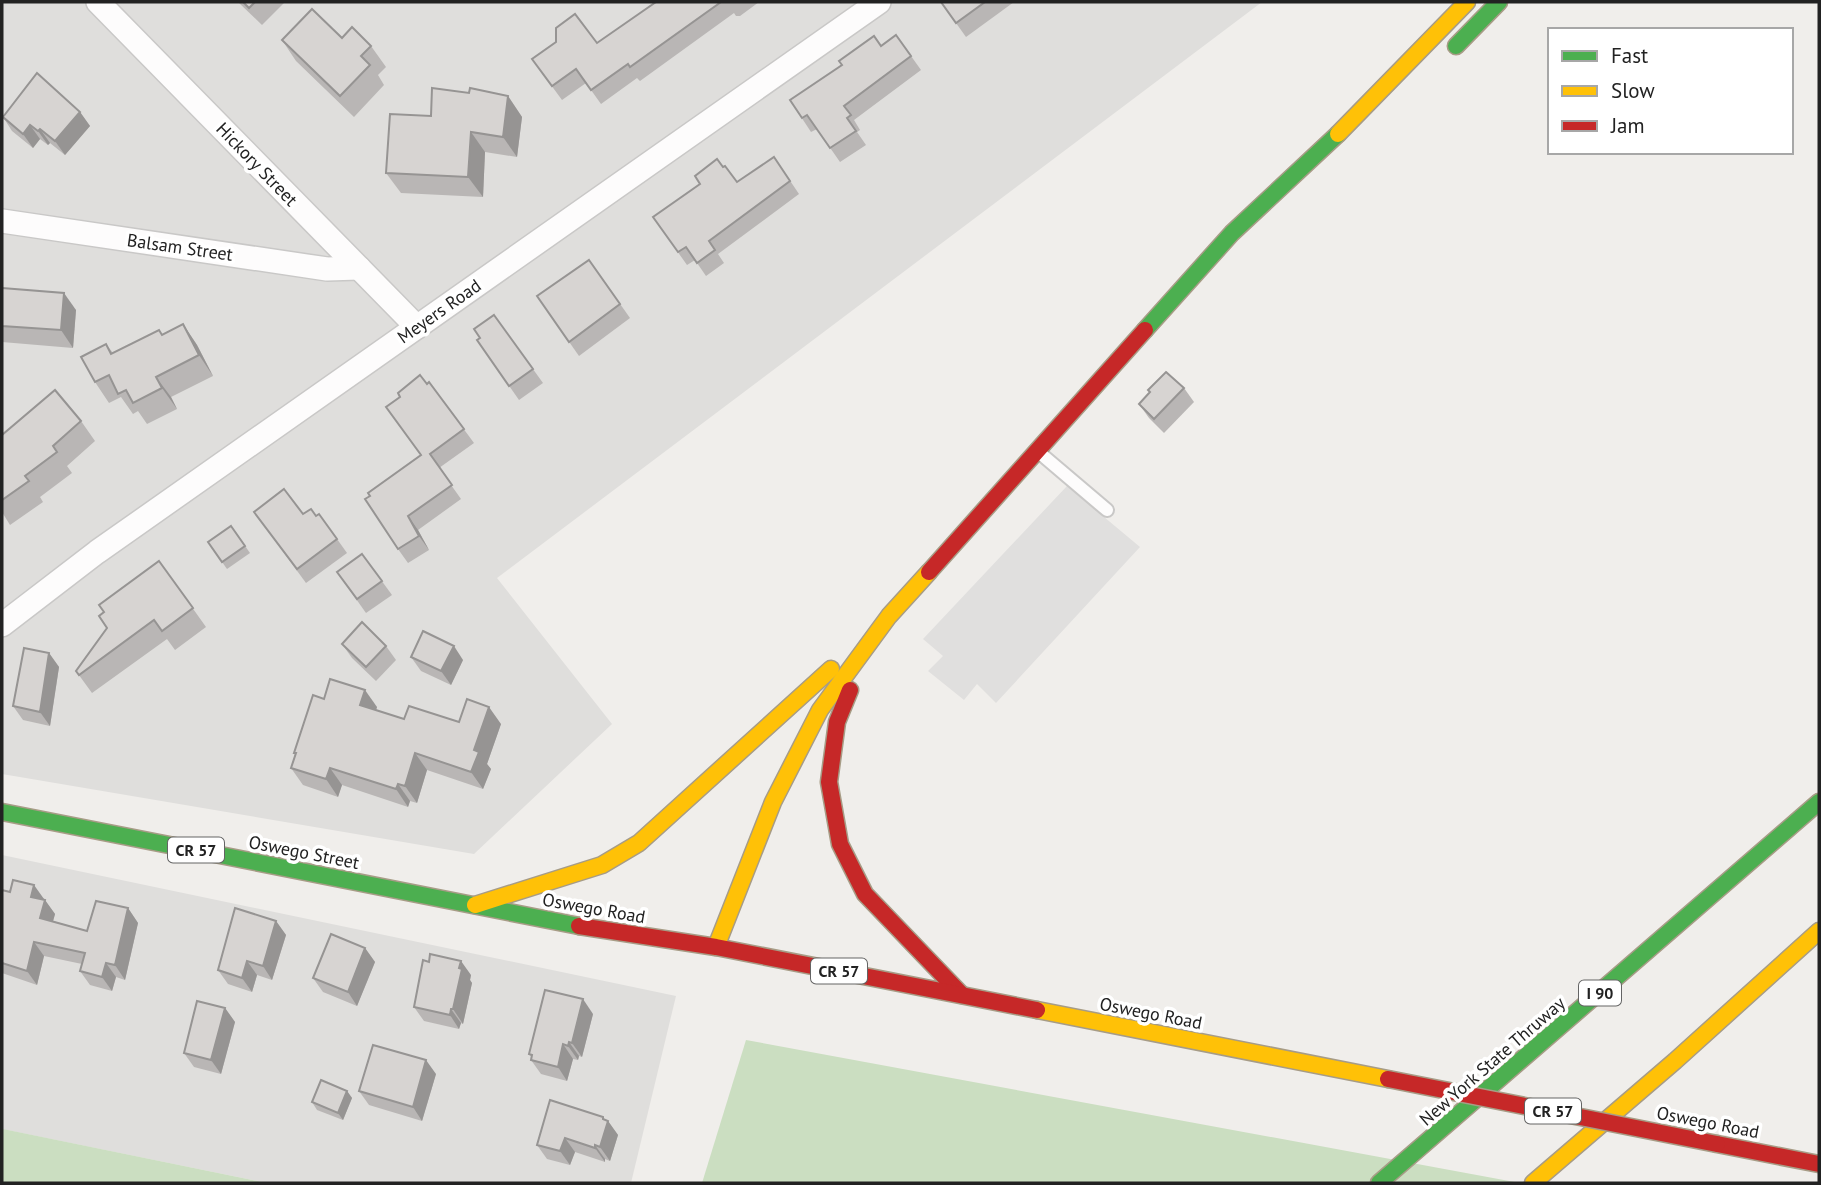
<svg xmlns="http://www.w3.org/2000/svg" width="1821" height="1185" font-family="'PT Sans',sans-serif">
	<rect width="100%" height="100%" fill="#f0eeeb"/>
	<!-- residential -->
	<g fill="#dfdedc">
		<path d="M2 2H1262L497 578 612 724 474 854 2 774Z"/>
		<path d="M2 855 676 996 631 1183H267L2 1129Z"/>
	</g>
	<!-- forest -->
	<g fill="#cbdec1">
		<path d="M746 1040 1520 1183H702Z"/>
		<path d="M3 1129 267 1183H2Z"/>
	</g>
	<!-- parking -->
	<path fill="#e0dfde" d="M1067 486 1140 547 996 703 977 684 964 700 928 671 943 656 923 639Z"/>
	<g fill="none" stroke-linecap="round" stroke-linejoin="round">
		<defs>
			<path id="lane" d="M1041 454 1107 510"/>
			<g id="street">
				<path d="M98 2 417 327"/>
				<path d="M2 221 327 269 359 268"/>
				<path d="M2 625 97 552 879 2"/>
			</g>
			<g id="fast">
				<path d="M1456 46 1499 2"/>
				<path d="M1145 330 1232 233 1338 134"/>
				<path d="M2 812 579 926"/>
				<path d="M1379 1183 1819 802"/>
			</g>
			<g id="slow">
				<path d="M1338 134 1467 2"/>
				<path d="M475 905 602 865 639 843 831 669"/>
				<path d="M716 947 773 802 820 710 889 616 929 572"/>
				<path d="M1037 1010 1388 1079"/>
				<path d="M1533 1183 1675 1061 1819 931"/>
			</g>
			<g id="jam">
				<path d="M929 572 1145 330"/>
				<path d="M850 690 837 722 829 782 840 844 865 894 962 995"/>
				<path d="M579 926 716 947 1037 1010"/>
				<path d="M1717 1144 1819 1164"/>
			</g>
		</defs>
		<!-- lane casing -->
		<use href="#lane" stroke="#c9c8c7" stroke-width="16"/>
		<!-- street casing -->
		<use href="#street" stroke="#c9c8c7" stroke-width="26"/>
		<!-- fast casing -->
		<use href="#fast" stroke="#a79c86" stroke-width="19"/>
		<!-- slow casing -->
		<use href="#slow" stroke="#a79c86" stroke-width="19"/>
		<!-- jam casing -->
		<use href="#jam" stroke="#a79c86" stroke-width="19"/>
		<!-- lane -->
		<use href="#lane" stroke="#fdfcfc" stroke-width="12"/>
		<!-- street -->
		<use href="#street" stroke="#fdfcfc" stroke-width="23"/>
		<!-- fast -->
		<use href="#fast" stroke="#4caf50" stroke-width="16"/>
		<!-- slow -->
		<use href="#slow" stroke="#ffc107" stroke-width="16"/>
		<!-- jam -->
		<use href="#jam" stroke="#c62828" stroke-width="16"/>
		<defs>
			<path id="jam-bridge" d="M1388 1079 1717 1144"/>
		</defs>
		<!-- jam-bridge casing -->
		<use href="#jam-bridge" stroke="#a79c86" stroke-width="19" stroke-linecap="butt"/>
		<!-- jam-bridge -->
		<use href="#jam-bridge" stroke="#c62828" stroke-width="16"/>
	</g>
	<!-- wall -->
	<g fill="#b9b6b5">
		<path d="M238 2H285L262 25Z"/>
		<path d="M656 2H759L740 16H736L734 13 640 81 637 78 601 104 586 83 562 100 532 59 597 43Z"/>
		<path d="M941 2H1014L966 37Z"/>
		<path d="M896 35 921 70 854 120 860 130 857 132 866 145 840 162 817 129 811 132 790 100 881 46Z"/>
		<path d="M342 38 371 46 386 67 378 75 384 85 354 117 296 61 282 40Z"/>
		<path d="M469 93 508 96 522 117 517 157 485 152 483 197 401 193 386 173 431 116Z"/>
		<path d="M80 112 90 126 65 155 50 143 48 145 40 139 33 148 12 131 3 117Z"/>
		<path d="M774 157 799 194 718 254 724 263 706 276 695 260 687 265 653 217 700 184 723 167 737 182Z"/>
		<path d="M589 260 630 318 579 356 537 296Z"/>
		<path d="M2 288 76 310 73 348 2 342Z"/>
		<path d="M494 315 543 383 519 400 477 340 480 338Z"/>
		<path d="M183 324 197 345 213 376 171 397 177 409 147 424 138 411 133 414 121 397 109 403 95 382 106 344 113 353 162 335Z"/>
		<path d="M429 382 474 443 439 468 461 499 418 530 429 550 408 563 398 549 370 496 421 455 427 384Z"/>
		<path d="M1184 388 1194 402 1164 433 1149 418 1139 404Z"/>
		<path d="M81 421 95 441 67 466 72 473 40 497 43 502 10 525 2 512V435Z"/>
		<path d="M254 512 316 516 337 539 347 553 306 583Z"/>
		<path d="M231 526 250 553 227 569 208 542Z"/>
		<path d="M362 554 392 595 366 613 337 572Z"/>
		<path d="M159 561 206 627 175 650 167 639 92 693 76 671 107 628 104 613Z"/>
		<path d="M342 644 386 646 396 660 376 681 352 658Z"/>
		<path d="M49 653 59 667 50 726 23 720 13 706Z"/>
		<path d="M411 657 463 660 451 685 421 671Z"/>
		<path d="M324 699 377 707 376 710 404 719 501 724 487 764 491 769 483 789 427 770 417 803 410 801 408 807 342 785 338 797 303 785 291 768 295 755 294 753Z"/>
		<path d="M2 890 44 899 55 914 53 921 87 931 128 908 138 923 125 980 116 977 112 991 90 985 80 971 82 964 44 956 37 985 2 973Z"/>
		<path d="M276 921 286 935 272 980 257 975 252 992 228 984 218 970Z"/>
		<path d="M365 948 375 962 357 1006 323 992 313 978Z"/>
		<path d="M471 975 470 980 472 983 463 1024 461 1023 459 1029 424 1021 414 1007Z"/>
		<path d="M225 1008 235 1022 221 1074 194 1067 184 1053Z"/>
		<path d="M593 1014 582 1057 579 1056 578 1060 573 1059 567 1081 541 1074 531 1060 532 1057 529 1054Z"/>
		<path d="M436 1074 422 1121 369 1105 359 1091Z"/>
		<path d="M347 1091 352 1098 343 1120 317 1110 312 1102Z"/>
		<path d="M603 1117 605 1120 608 1121 618 1135 610 1161 605 1159V1162L575 1152 570 1165 547 1159 537 1145Z"/>
	</g>
	<!-- shaded-wall -->
	<g fill="#969493">
		<path d="M508 96 522 117 517 157 503 137Z"/>
		<path d="M80 112 90 126 65 155 55 141Z"/>
		<path d="M30 125 40 139 33 148 23 134Z"/>
		<path d="M40 129 50 143 48 145 38 131Z"/>
		<path d="M471 132 485 152 483 197 468 177Z"/>
		<path d="M64 293 76 310 73 348 61 330Z"/>
		<path d="M183 324 197 345 213 376 199 355Z"/>
		<path d="M156 377 171 397 177 409 162 388Z"/>
		<path d="M408 516 418 530 429 550 419 536Z"/>
		<path d="M454 646 463 660 451 685 441 671Z"/>
		<path d="M49 653 59 667 50 726 40 712Z"/>
		<path d="M365 690 377 707 372 722 360 705Z"/>
		<path d="M489 707 501 724 487 764 491 769 483 789 471 772 474 750Z"/>
		<path d="M415 753 427 770 417 803 405 786Z"/>
		<path d="M330 768 342 785 338 797 326 779Z"/>
		<path d="M398 784 410 801 408 807 396 789Z"/>
		<path d="M34 885 44 899 41 911 31 897Z"/>
		<path d="M45 900 55 914 50 932 40 918Z"/>
		<path d="M128 908 138 923 125 980 115 965Z"/>
		<path d="M276 921 286 935 272 980 263 966Z"/>
		<path d="M34 942 44 956 37 985 27 971Z"/>
		<path d="M365 948 375 962 357 1006 348 992Z"/>
		<path d="M247 961 257 975 252 992 242 978Z"/>
		<path d="M461 961 471 975 470 980 472 983 463 1024 453 1009Z"/>
		<path d="M106 963 116 977 112 991 102 977Z"/>
		<path d="M583 999 593 1014 582 1057 572 1043Z"/>
		<path d="M225 1008 235 1022 221 1074 211 1060Z"/>
		<path d="M451 1009 461 1023 459 1029 450 1015Z"/>
		<path d="M569 1042 579 1056 578 1060 568 1046Z"/>
		<path d="M563 1044 573 1059 567 1081 558 1067Z"/>
		<path d="M426 1060 436 1074 422 1121 413 1107Z"/>
		<path d="M347 1091 352 1098 343 1120 338 1113Z"/>
		<path d="M603 1117 607 1123 608 1121 618 1135 610 1161 600 1147Z"/>
		<path d="M565 1138 575 1152 570 1165 560 1151Z"/>
		<path d="M595 1145 605 1159V1162L595 1148Z"/>
	</g>
	<!-- building -->
	<g fill="#d7d4d2" stroke="#969493" stroke-width="2">
		<path d="M243 2H255L249 8Z"/>
		<path d="M656 2H721L630 67 628 64 591 90 576 69 552 86 532 59 556 42V28L575 14 597 43Z"/>
		<path d="M941 2H985L956 23Z"/>
		<path d="M312 9 342 38 352 27 371 46 361 56 370 65 340 96 282 40Z"/>
		<path d="M896 35 911 56 844 106 851 115 847 118 856 131 830 148 807 115 802 118 790 100 842 65 839 61 874 36 881 46Z"/>
		<path d="M37 73 80 112 55 141 40 129 38 131 30 125 23 134 3 117Z"/>
		<path d="M432 88 469 93 470 88 508 96 503 137 471 132 468 177 386 173 390 114 431 116Z"/>
		<path d="M774 157 790 181 709 241 715 250 697 263 686 247 678 252 653 217 700 184 695 176 717 159 723 167 725 166 737 182Z"/>
		<path d="M589 260 620 304 569 342 537 296Z"/>
		<path d="M2 288 64 293 61 330 2 326Z"/>
		<path d="M494 315 533 369 509 386 477 340 480 338 474 329Z"/>
		<path d="M183 324 199 355 156 377 162 388 133 403 126 390 118 394 109 375 95 382 81 357 106 344 111 354 159 330 162 335Z"/>
		<path d="M1166 372 1184 388 1154 419 1139 404 1150 392 1148 390Z"/>
		<path d="M420 375 427 384 429 382 464 429 430 454 452 485 408 516 419 536 398 549 365 499 370 496 368 493 421 455 386 407 400 397 398 393Z"/>
		<path d="M55 390 81 421 53 446 57 452 25 476 29 481 2 500V435Z"/>
		<path d="M284 489 303 514 311 509 316 516 319 514 337 539 297 569 254 512Z"/>
		<path d="M231 526 245 546 222 562 208 542Z"/>
		<path d="M362 554 382 581 357 599 337 572Z"/>
		<path d="M159 561 193 608 162 631 154 620 79 675 76 671 107 628 99 616 104 612 99 605Z"/>
		<path d="M362 622 386 646 366 667 342 644Z"/>
		<path d="M423 631 454 646 441 671 411 657Z"/>
		<path d="M24 648 49 653 40 712 13 706Z"/>
		<path d="M330 679 365 690 360 705 404 719 409 706 459 722 467 699 489 707 474 750 479 752 471 772 415 753 405 786 398 784 396 789 330 768 326 779 291 768 296 753H294L313 695 324 699Z"/>
		<path d="M13 880 34 885 31 897 45 900 40 918 87 931 96 901 128 908 115 965 106 963 102 977 80 971 85 953 34 942 27 971 2 963V890L10 892Z"/>
		<path d="M235 908 276 921 263 966 247 961 242 978 218 970Z"/>
		<path d="M331 934 365 948 348 992 313 978Z"/>
		<path d="M430 954 461 961 459 968 462 969 453 1009H451L450 1015 414 1007 423 960 429 962Z"/>
		<path d="M545 990 583 999 572 1043 569 1042 568 1046 563 1044 558 1067 531 1060 532 1055 529 1054Z"/>
		<path d="M197 1001 225 1008 211 1060 184 1053Z"/>
		<path d="M373 1045 426 1060 413 1107 359 1091Z"/>
		<path d="M321 1080 347 1091 338 1113 312 1102Z"/>
		<path d="M550 1100 603 1117V1119L608 1121 600 1147 595 1145V1148L565 1138 560 1151 537 1145Z"/>
	</g>
	<g text-anchor="middle" dominant-baseline="central" stroke-width="7" stroke-linejoin="round" paint-order="stroke">
		<!-- shield labels -->
		<g fill="#fff" stroke="#646464" stroke-width="2">
			<rect x="168" y="837.5" width="56" height="25" rx="5"/>
			<rect x="811" y="958.5" width="56" height="25" rx="5"/>
			<rect x="1579" y="980.5" width="42" height="25" rx="5"/>
			<rect x="1525" y="1098.5" width="56" height="25" rx="5"/>
		</g>
		<g font-size="16" font-weight="bold" fill="#222">
			<text x="196" y="850">CR 57</text>
			<text x="839" y="971">CR 57</text>
			<text x="1600" y="993">I 90</text>
			<text x="1553" y="1111">CR 57</text>
		</g>
		<!-- street labels -->
		<g font-size="18" fill="#222" stroke="#fff">
			<text transform="translate(257 164) rotate(46)">Hickory Street</text>
			<text transform="translate(180 247) rotate(8)">Balsam Street</text>
			<text transform="translate(439 311) rotate(-35)">Meyers Road</text>
			<text transform="translate(304 852) rotate(11)">Oswego Street</text>
			<text transform="translate(594 908) rotate(10)">Oswego Road</text>
			<text transform="translate(1151 1013) rotate(11)">Oswego Road</text>
			<text transform="translate(1492 1061) rotate(-41)">New York State Thruway</text>
			<text transform="translate(1708 1122) rotate(11)">Oswego Road</text>
		</g>
	</g>
	<!-- border -->
	<rect width="1821" height="1185" fill="none" stroke="#222222" stroke-width="7"/>
	<!-- legend -->
	<rect x="1548" y="28" width="245" height="126" fill="#ffffff" stroke="#a7a7a7" stroke-width="2"/>
	<rect x="1562" y="51" width="35" height="10" fill="#4caf50" stroke="#a7a7a7" stroke-width="2"/>
	<text x="1611" y="63" font-size="21" fill="#222222">Fast</text>
	<rect x="1562" y="86" width="35" height="10" fill="#ffc107" stroke="#a7a7a7" stroke-width="2"/>
	<text x="1611" y="98" font-size="21" fill="#222222">Slow</text>
	<rect x="1562" y="121" width="35" height="10" fill="#c62828" stroke="#a7a7a7" stroke-width="2"/>
	<text x="1611" y="133" font-size="21" fill="#222222">Jam</text>
</svg>
